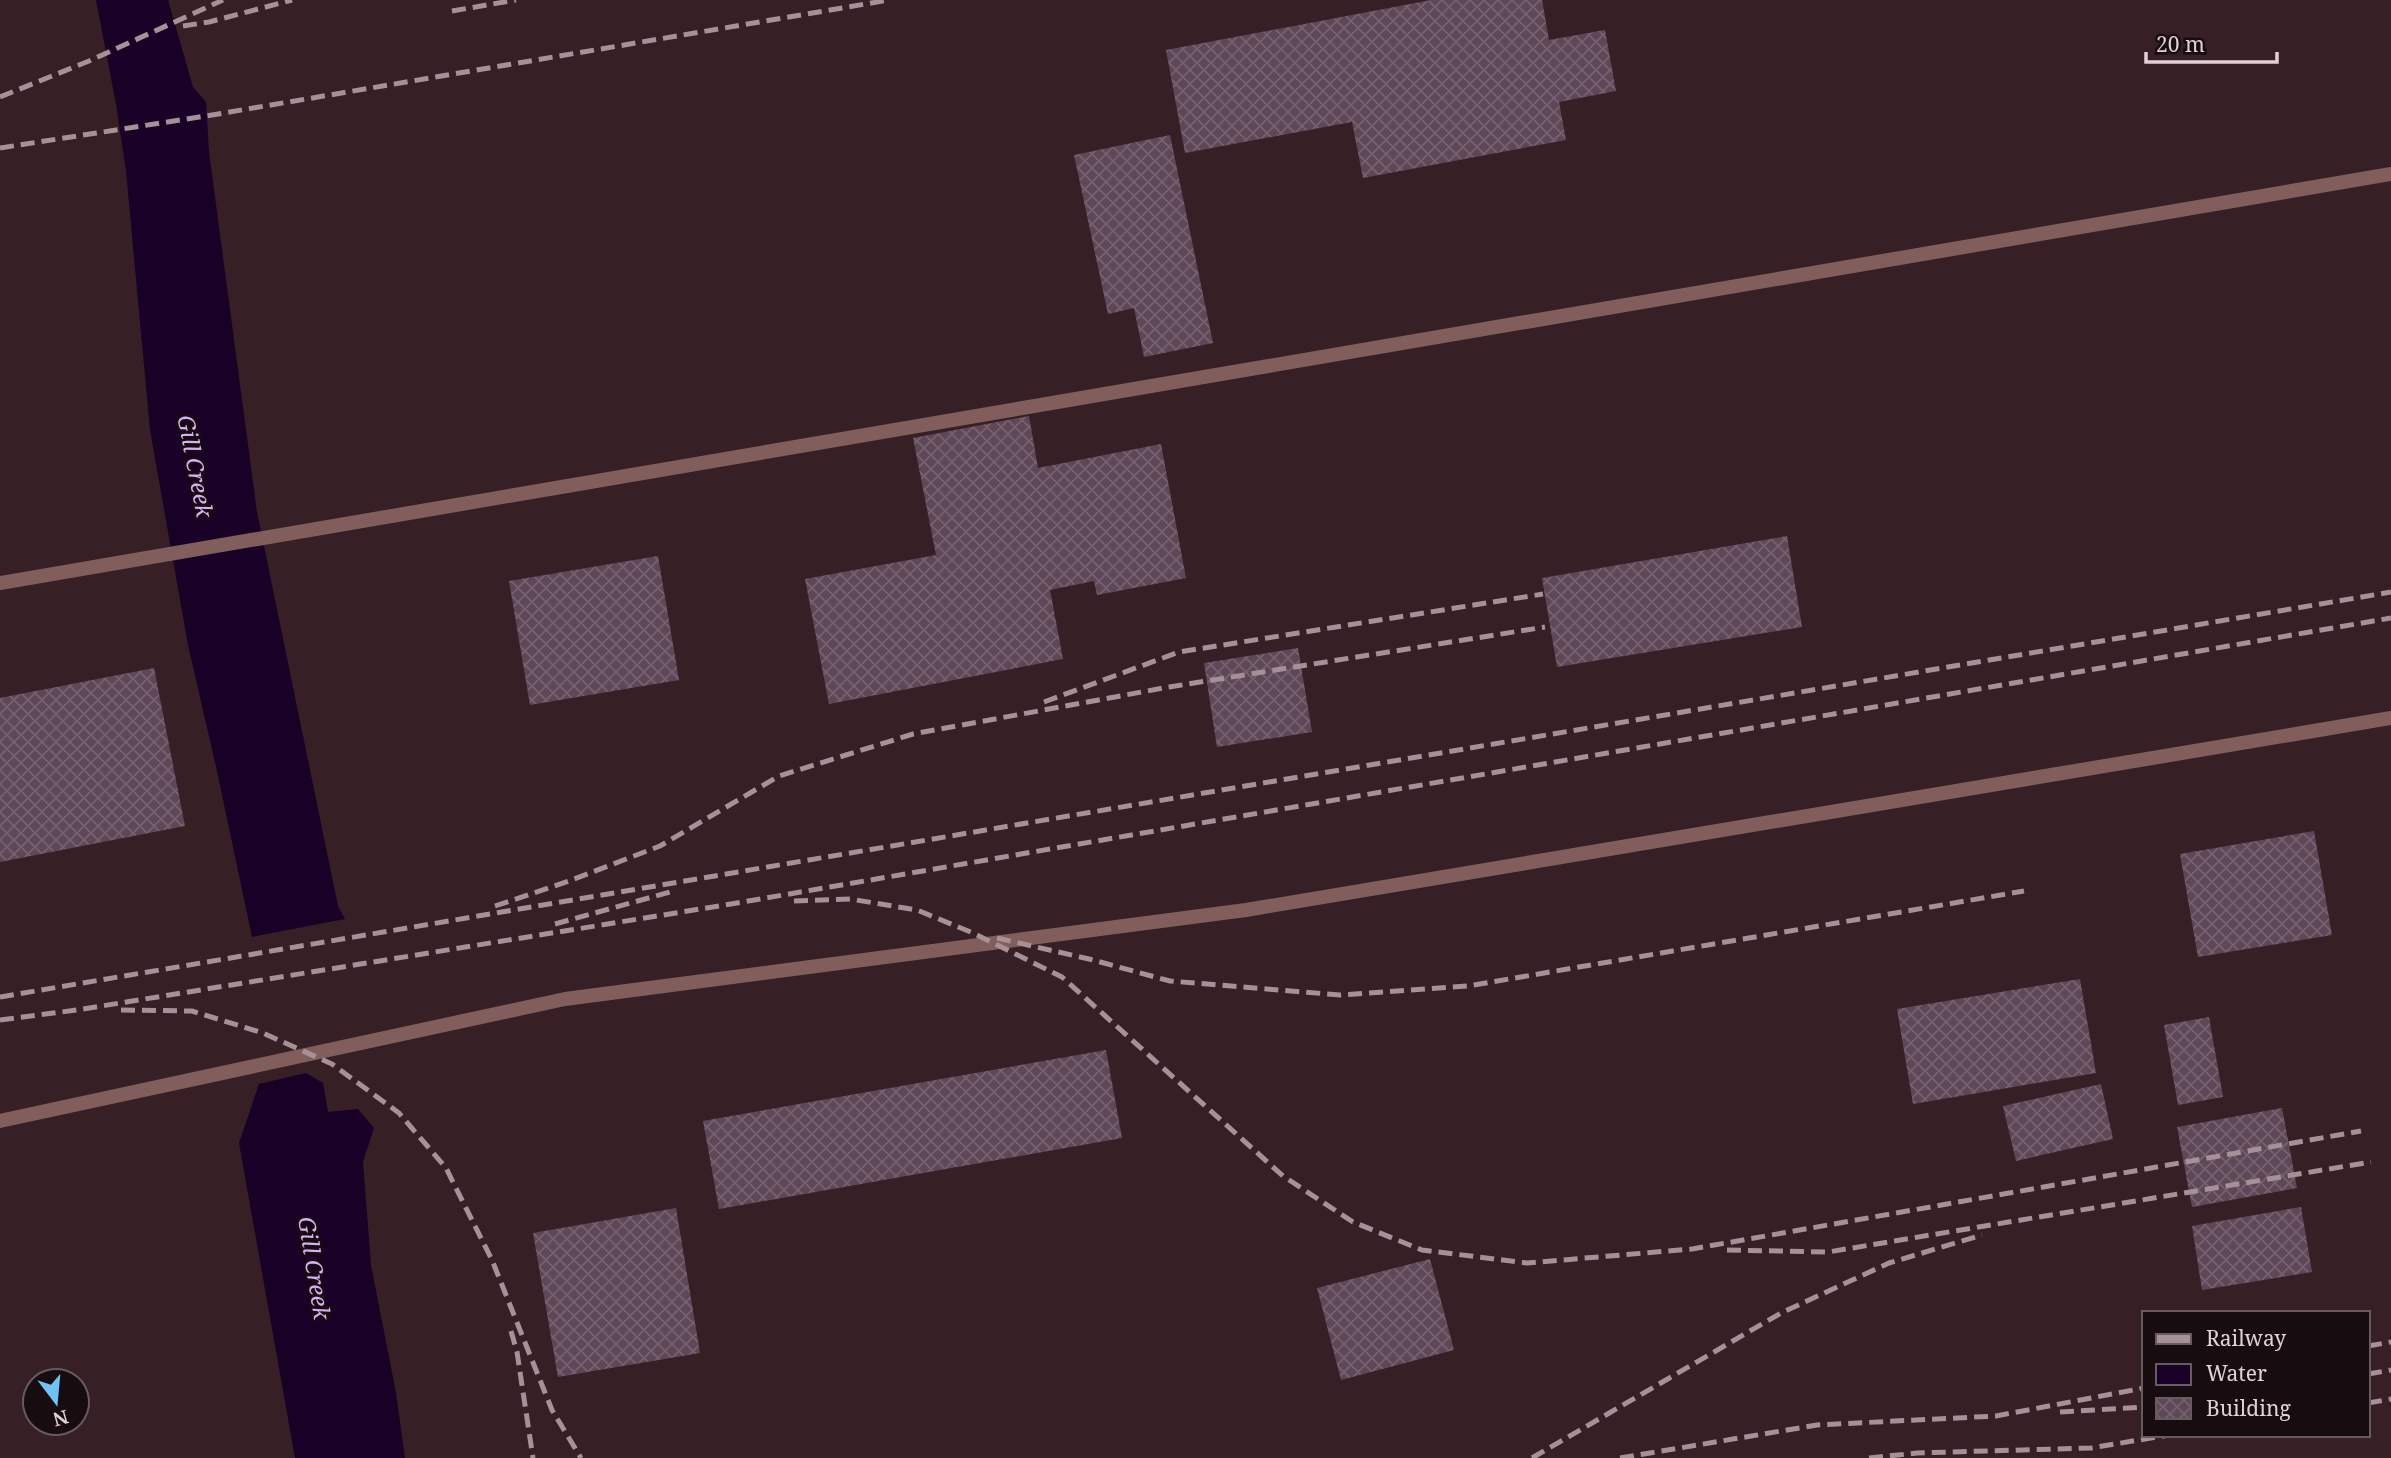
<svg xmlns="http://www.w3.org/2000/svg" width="2391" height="1458" font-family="'Noto Serif',serif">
	<defs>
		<pattern id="building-cross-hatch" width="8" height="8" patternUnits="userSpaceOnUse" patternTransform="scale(1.75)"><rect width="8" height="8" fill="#5e4858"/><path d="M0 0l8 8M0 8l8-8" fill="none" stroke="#75616f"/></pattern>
	</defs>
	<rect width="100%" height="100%" fill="#371f26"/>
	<!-- water -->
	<g fill="#180026">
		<path d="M96 0H168L193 87 206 102 209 152 257 512 338 906 345 919 252 937 217 771 188 645 150 430 126 171 116 104Z"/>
		<path d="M306 1073 323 1083 328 1112 358 1109 374 1128 363 1162 371 1265 396 1393 405 1458H295L239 1143 259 1084Z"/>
	</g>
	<!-- building -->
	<g fill="url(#building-cross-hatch)">
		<path d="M1431 0H1542L1549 40 1605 30 1616 91 1559 102 1566 140 1363 178 1352 122 1185 153 1166 50Z"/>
		<path d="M1170 135 1213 343 1144 357 1134 308 1108 314 1074 155Z"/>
		<path d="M1029 416 1038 468 1161 444 1186 578 1097 595 1094 581 1050 590 1063 659 829 704 805 579 936 555 913 438Z"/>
		<path d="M1787 536 1802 627 1557 667 1542 578Z"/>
		<path d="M658 556 679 680 530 705 509 581Z"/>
		<path d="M1298 648 1312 732 1217 747 1204 663Z"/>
		<path d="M154 668 185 826 0 862V698Z"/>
		<path d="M2314 831 2332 935 2198 957 2180 854Z"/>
		<path d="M2080 979 2096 1073 1913 1104 1897 1009Z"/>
		<path d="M2209 1017 2223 1097 2178 1105 2164 1025Z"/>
		<path d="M1106 1050 1122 1138 719 1209 703 1121Z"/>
		<path d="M2101 1084 2113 1139 2016 1161 2003 1106Z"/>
		<path d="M2282 1108 2297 1188 2192 1207 2177 1127Z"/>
		<path d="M2301 1207 2312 1272 2202 1290 2192 1226Z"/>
		<path d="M676 1208 700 1353 558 1377 533 1233Z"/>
		<path d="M1430 1259 1454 1350 1341 1380 1317 1288Z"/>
	</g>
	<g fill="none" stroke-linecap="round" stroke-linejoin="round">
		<!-- lane -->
		<g stroke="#815e5b" stroke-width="14">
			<path d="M0 583 2391 174"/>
			<path d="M0 1121 565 999 1246 910 2391 718"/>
		</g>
		<!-- rail -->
		<g stroke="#a59197" stroke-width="5" stroke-dasharray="14 7" stroke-linecap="butt">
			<path d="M452 11 516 0"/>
			<path d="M183 26 209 22 292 0"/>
			<path d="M0 97 89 61 223 0"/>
			<path d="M0 148 212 115 889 0"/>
			<path d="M1044 702 1179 652 1543 594"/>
			<path d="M794 901 850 899 917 910 973 933 1062 977 1283 1176 1353 1222 1422 1250 1527 1263 1692 1249 2361 1131"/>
			<path d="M495 906 569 881 660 846 779 776 913 734 1169 687 1545 627"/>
			<path d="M555 924 670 892"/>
			<path d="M997 938 1089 959 1170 981 1340 995 1468 986 2024 891"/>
			<path d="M0 997 2391 592"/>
			<path d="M121 1010 192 1011 263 1033 332 1064 399 1113 446 1168 492 1260 552 1410 581 1458"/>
			<path d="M0 1020 77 1010 731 904 2391 618"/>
			<path d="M1727 1250 1828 1252 2371 1162"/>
			<path d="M511 1331 517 1352 533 1458"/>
			<path d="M2368 1346 2391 1342"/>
			<path d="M2368 1374 2391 1370"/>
			<path d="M2368 1403 2391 1399"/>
			<path d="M2060 1412 2144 1407"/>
			<path d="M1532 1458 1781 1313 1889 1263 1982 1235"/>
			<path d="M1620 1458 1817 1425 1996 1416 2144 1388"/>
			<path d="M1869 1458 1917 1453 2091 1448 2169 1435"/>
		</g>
	</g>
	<g text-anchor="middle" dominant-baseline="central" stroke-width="5" stroke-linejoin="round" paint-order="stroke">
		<!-- water labels -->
		<g font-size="23" font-style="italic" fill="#d8aef5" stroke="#170c10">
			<text transform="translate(196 466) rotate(79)">Gill Creek</text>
			<text transform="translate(315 1268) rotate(81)">Gill Creek</text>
		</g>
	</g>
	<!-- legend -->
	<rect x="2142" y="1311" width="228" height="126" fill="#170c10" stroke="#685a5f" stroke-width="2"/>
	<rect x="2156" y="1334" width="35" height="10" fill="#a59197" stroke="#685a5f" stroke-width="2"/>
	<text x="2206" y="1346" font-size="21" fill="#e2d0d5">Railway</text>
	<rect x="2156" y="1364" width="35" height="21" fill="#180026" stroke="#685a5f" stroke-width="2"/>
	<text x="2206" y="1381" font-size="21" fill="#e2d0d5">Water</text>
	<rect x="2156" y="1398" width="35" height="21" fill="url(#building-cross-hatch)" stroke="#685a5f" stroke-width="2"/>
	<text x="2206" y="1416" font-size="21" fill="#e2d0d5">Building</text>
	<!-- north arrow -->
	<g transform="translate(56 1402) rotate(164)"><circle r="33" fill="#170c10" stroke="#685a5f" stroke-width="2"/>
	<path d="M0-5L12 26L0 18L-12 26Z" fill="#6fc2f4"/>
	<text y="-10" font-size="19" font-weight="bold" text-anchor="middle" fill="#e2d0d5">N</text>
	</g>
	<!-- scale -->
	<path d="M2146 52v10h131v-10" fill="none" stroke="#e2d0d5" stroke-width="3.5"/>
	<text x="2156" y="52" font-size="21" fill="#e2d0d5" stroke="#170c10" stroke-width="5" paint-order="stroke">20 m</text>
</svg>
